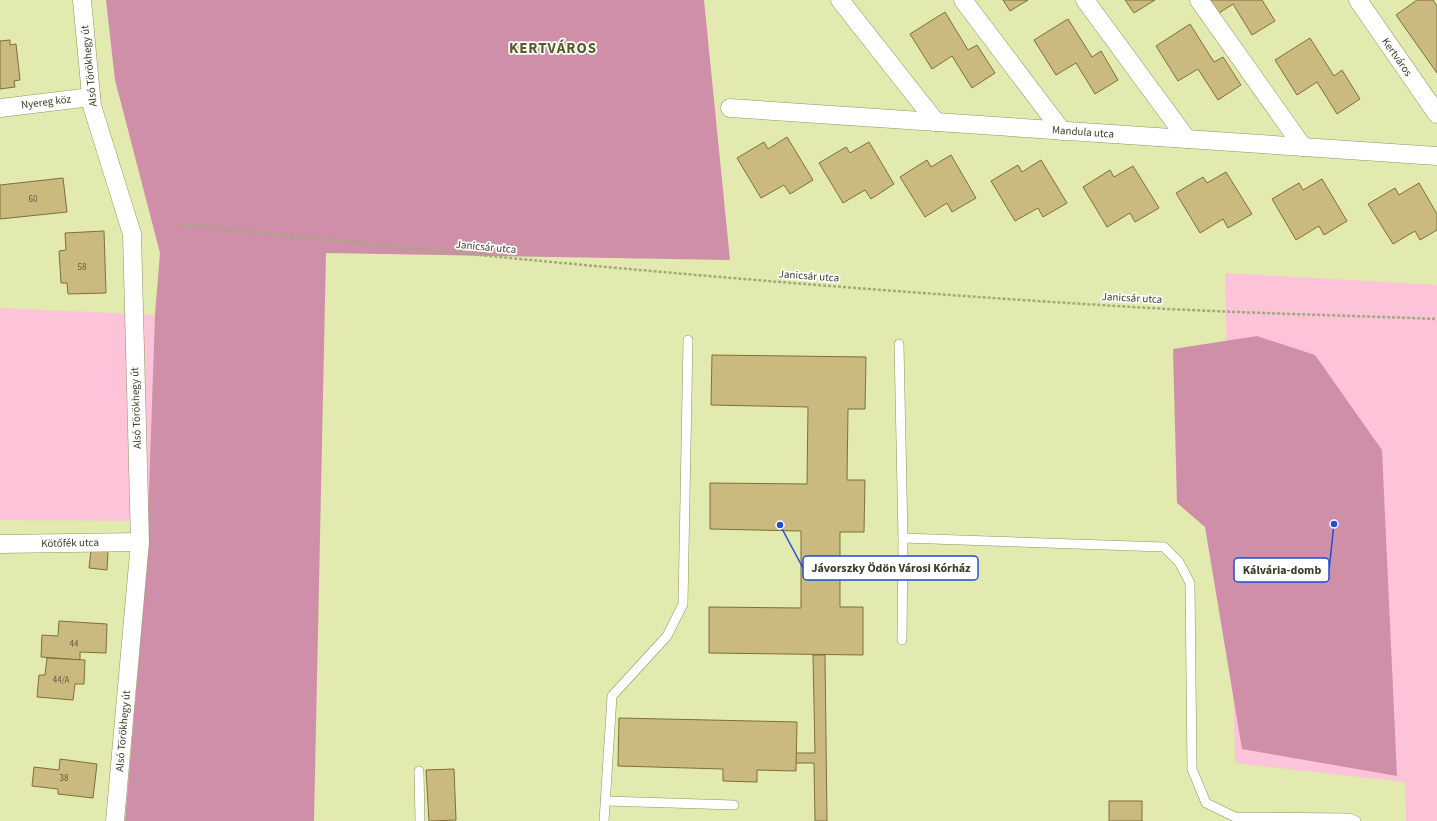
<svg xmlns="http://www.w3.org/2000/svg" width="1437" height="821" font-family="'Source Sans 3',sans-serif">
	<rect width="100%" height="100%" fill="#e2eaaf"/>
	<!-- green -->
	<g fill="#fdc3d9">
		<path d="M1225 273 1437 285V821H1406L1405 782 1235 763Z"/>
		<path d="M0 308 155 315 148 521 0 520Z"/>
	</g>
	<!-- forest -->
	<g fill="#cf8fa8">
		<path d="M106 0H704L730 260 326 253 314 821H125L146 576 155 315 160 253 115 80Z"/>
		<path d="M1257 336 1315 355 1382 450 1397 776 1242 749 1205 527 1177 503 1173 349Z"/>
	</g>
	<!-- building -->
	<g fill="#caba80" stroke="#7e6f37">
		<path d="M1003 0H1028L1010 11Z"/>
		<path d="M1125 0H1155L1134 13Z"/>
		<path d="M1202 0H1262L1275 21 1252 35 1233 4 1213 17Z"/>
		<path d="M1417 0H1433L1437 6V73L1396 15Z"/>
		<path d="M945 12 968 50 977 45 995 73 972 88 952 56 932 69 910 34Z"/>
		<path d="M1068 19 1092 57 1101 51 1118 80 1095 94 1076 63 1056 75 1034 40Z"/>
		<path d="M1190 24 1214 62 1223 57 1241 85 1218 100 1198 69 1178 81 1156 46Z"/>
		<path d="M1310 38 1334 76 1342 70 1360 99 1337 114 1317 82 1297 95 1275 60Z"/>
		<path d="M10 40V45L16 44 20 80 14 81 15 87 0 89V41Z"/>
		<path d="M787 137 813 180 790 194 784 185 761 198 737 158 764 142 768 149Z"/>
		<path d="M869 142 894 184 871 199 865 190 843 203 819 163 846 147 850 153Z"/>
		<path d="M951 155 976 198 952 212 947 203 925 217 900 177 927 160 931 167Z"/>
		<path d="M1041 160 1067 203 1043 217 1038 208 1015 221 991 181 1018 165 1022 172Z"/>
		<path d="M1133 166 1159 208 1135 222 1130 213 1107 227 1083 187 1110 170 1114 177Z"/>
		<path d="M1226 172 1252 214 1228 228 1223 219 1200 233 1176 193 1203 177 1207 183Z"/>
		<path d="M63 178 67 212 0 219V185Z"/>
		<path d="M1322 179 1347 221 1324 235 1319 226 1296 240 1272 199 1299 183 1303 190Z"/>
		<path d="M1419 183 1437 214V230L1420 240 1415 231 1393 244 1368 204 1395 188 1399 195Z"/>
		<path d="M104 231 106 293 68 294 67 283H61L59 251 66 250 65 233Z"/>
		<path d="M712 355 866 357 865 409H848L847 480H865L864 532H840V607H863V655L709 653V607L801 608V531L710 529V483L807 484 808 407 711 405Z"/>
		<path d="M91 550 108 551 107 570 89 568Z"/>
		<path d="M59 621 107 624 106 653 80 652V660L41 657 42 635 58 636Z"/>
		<path d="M813 655H825L827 821H815L814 763H795V753H815Z"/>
		<path d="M47 658 85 660 84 684H75L73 700 37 697 39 675H45Z"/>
		<path d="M619 718 797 722 796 771 757 770V782L723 781V769L618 766Z"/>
		<path d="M60 759 97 764 93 798 58 794V789L32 786 34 767 59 770Z"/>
		<path d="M454 769 456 820 429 821 426 770Z"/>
		<rect x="1109" y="801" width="33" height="20"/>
	</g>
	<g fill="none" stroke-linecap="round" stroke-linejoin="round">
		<defs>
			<g id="lane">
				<path d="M899 344 903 538 902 640"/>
				<path d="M903 538 1164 547 1179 562 1190 583 1192 769 1206 803 1235 817 1349 818 1356 821"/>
				<path d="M419 771 420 821"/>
				<path d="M606 801 734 805"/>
				<path d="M604 821 612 696 667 636 683 604 688 340"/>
			</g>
			<g id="street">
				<path d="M82 0 92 106 132 234 140 542 115 821"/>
				<path d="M840 0 936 122"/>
				<path d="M963 0 1062 131"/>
				<path d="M1085 0 1187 139"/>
				<path d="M1199 0 1303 147"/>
				<path d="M1358 0 1437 114"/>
				<path d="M0 108 91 97"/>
				<path d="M730 108 1437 156"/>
				<path d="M0 544 140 542"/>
			</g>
		</defs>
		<!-- lane casing -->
		<use href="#lane" stroke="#8e955d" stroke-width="10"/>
		<!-- street casing -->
		<use href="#street" stroke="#8e955d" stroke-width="19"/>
		<!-- path -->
		<path stroke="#a3a97b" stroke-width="2.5" stroke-dasharray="3 2" stroke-linecap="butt" d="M181 224C498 259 815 288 1133 307 1234 313 1336 315 1437 319"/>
		<!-- lane -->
		<use href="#lane" stroke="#fff" stroke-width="9"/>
		<!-- street -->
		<use href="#street" stroke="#fff" stroke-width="18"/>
	</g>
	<g text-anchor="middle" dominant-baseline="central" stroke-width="3.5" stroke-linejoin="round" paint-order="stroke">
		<!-- number labels -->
		<g font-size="9" fill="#5e5c3c">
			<text x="33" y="199">60</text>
			<text x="82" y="267">58</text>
			<text x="74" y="644">44</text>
			<text x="61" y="680">44/A</text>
			<text x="64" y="778">38</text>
		</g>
		<!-- street labels -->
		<g font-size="11" fill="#3a3d25" stroke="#fff">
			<text transform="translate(1397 57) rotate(55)">Kertváros</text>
			<text transform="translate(89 66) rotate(-96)">Alsó Törökhegy út</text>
			<text transform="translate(46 102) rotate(-7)">Nyereg köz</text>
			<text transform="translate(1083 132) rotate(4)">Mandula utca</text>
			<text transform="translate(486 247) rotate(5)">Janicsár utca</text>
			<text transform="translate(809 276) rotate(4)">Janicsár utca</text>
			<text transform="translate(1132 298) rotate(3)">Janicsár utca</text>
			<text transform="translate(136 408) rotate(-92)">Alsó Törökhegy út</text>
			<text transform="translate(70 543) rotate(-1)">Kötőfék utca</text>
			<text transform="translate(123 731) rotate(-85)">Alsó Törökhegy út</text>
		</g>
		<!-- district labels -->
		<g font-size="15" font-weight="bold" letter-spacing="1" fill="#575c25" stroke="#fff">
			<text x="553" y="48">KERTVÁROS</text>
		</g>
	</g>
	<!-- callouts -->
	<path fill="none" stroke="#1d4ed8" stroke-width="1.5" d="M780 525L803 568M1334 524L1329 570"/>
	<g fill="#1d4ed8" stroke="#fff" stroke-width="1.5">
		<circle cx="780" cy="525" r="4"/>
		<circle cx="1334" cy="524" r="4"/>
	</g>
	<g fill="#fff" stroke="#1d4ed8" stroke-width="1.5">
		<rect x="803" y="556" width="175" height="24" rx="4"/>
		<rect x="1234" y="558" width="95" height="24" rx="4"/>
	</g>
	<g font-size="12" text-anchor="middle" font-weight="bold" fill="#3a3d25">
		<text x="891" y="572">Jávorszky Ödön Városi Kórház</text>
		<text x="1282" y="574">Kálvária-domb</text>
	</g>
</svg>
